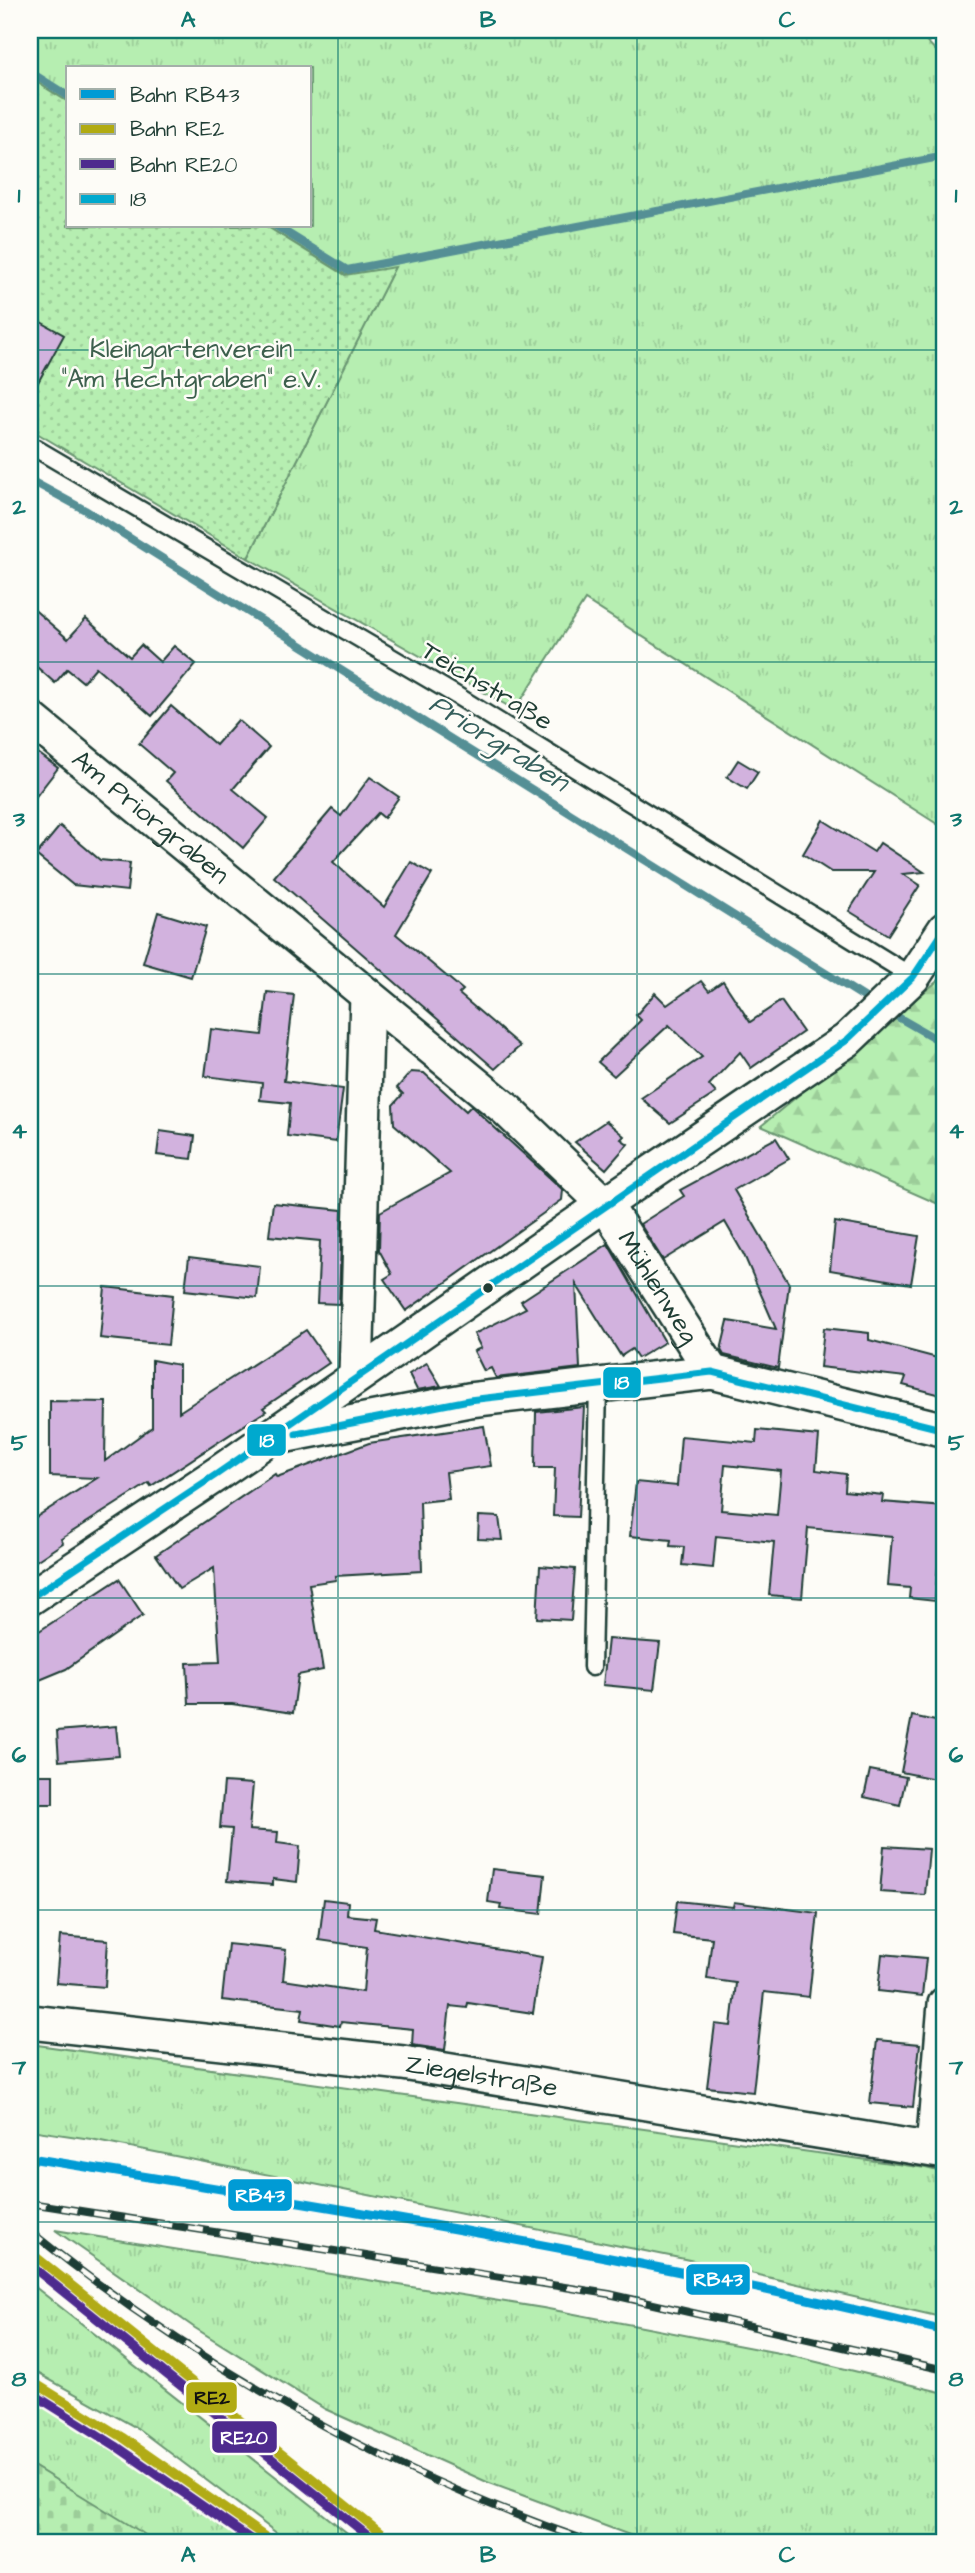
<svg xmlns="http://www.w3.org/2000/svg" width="975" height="2573" font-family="'Architects Daughter',sans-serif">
	<defs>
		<pattern id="grass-tufts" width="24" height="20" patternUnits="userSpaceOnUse" patternTransform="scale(1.75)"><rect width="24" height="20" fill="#b6eeb1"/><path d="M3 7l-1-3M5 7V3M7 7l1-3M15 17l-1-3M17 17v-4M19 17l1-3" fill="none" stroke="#9ccd99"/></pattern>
		<pattern id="forest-firs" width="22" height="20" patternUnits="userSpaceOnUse" patternTransform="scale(1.75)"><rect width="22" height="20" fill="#b6eeb1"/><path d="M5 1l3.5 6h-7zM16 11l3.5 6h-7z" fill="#9ccd99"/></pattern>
		<pattern id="cemetery-stones" width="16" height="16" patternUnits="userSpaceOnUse" patternTransform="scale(1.75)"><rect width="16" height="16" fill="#b6eeb1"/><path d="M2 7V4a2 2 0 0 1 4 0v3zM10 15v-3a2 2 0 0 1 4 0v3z" fill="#9ccd99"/></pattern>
		<pattern id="garden-dots" width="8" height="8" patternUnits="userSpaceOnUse" patternTransform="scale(1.75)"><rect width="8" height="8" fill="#b6eeb1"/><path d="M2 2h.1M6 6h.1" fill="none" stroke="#9ccd99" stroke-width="1.8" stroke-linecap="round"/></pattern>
	</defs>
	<rect width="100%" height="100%" fill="#fdfcf7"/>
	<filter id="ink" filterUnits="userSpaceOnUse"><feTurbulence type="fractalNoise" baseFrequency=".0143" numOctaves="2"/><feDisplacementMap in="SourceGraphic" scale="14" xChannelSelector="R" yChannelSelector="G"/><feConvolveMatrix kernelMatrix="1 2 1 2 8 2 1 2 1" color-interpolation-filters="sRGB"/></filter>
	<g filter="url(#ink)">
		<!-- grass -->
		<g fill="url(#grass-tufts)" stroke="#6a9672" stroke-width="2">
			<path d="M30 30H916L945 60V829L585 600 515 710 248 558 394 268 346 275 266 226H310V68H68V102L30 78Z"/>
			<path d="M30 2044 926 2168 945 2173V2318L724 2267 91 2139 30 2130Z"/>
			<path d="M55 2230 543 2308 784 2354 945 2393V2543H651L487 2482 325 2409 195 2328Z"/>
			<path d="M30 2283 360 2543H290L137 2428 30 2369Z"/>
			<path d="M30 2393 112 2442 246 2543H156L30 2464Z"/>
		</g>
		<!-- forest -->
		<path fill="url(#forest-firs)" stroke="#6a9672" stroke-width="2" d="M940 979 945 981V1207L761 1126Z"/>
		<!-- cemetery -->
		<path fill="url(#cemetery-stones)" stroke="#6a9672" stroke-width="2" d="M30 2464 141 2532 156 2543H30Z"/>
		<!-- garden -->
		<path fill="url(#garden-dots)" stroke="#6a9672" stroke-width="2" d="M30 78 68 102V226H266L345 275 395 267 248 558 30 429Z"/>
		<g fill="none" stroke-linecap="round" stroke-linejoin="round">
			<!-- stream -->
			<g stroke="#548f95" stroke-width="8">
				<path d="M30 72 68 96"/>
				<path d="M276 226 347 270 945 156"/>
				<path d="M30 480 85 510 875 1004"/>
				<path d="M889 1012 945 1044"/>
			</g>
		</g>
		<!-- building -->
		<g fill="#d2b2de" stroke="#1f3d34" stroke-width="2" fill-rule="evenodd">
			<path d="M30 316 64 335 30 397Z"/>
			<path d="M30 606 68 639 86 619 130 657 141 645 160 662 174 646 196 664 152 716 96 667 83 682 67 669 55 683 30 661Z"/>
			<path d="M171 706 216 745 238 720 269 747 233 789 268 818 243 848 166 781 173 773 139 744Z"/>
			<path d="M30 747 58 768 30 804Z"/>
			<path d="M738 760 758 772 747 789 727 777Z"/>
			<path d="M370 777 399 797 384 818 378 813 333 862 384 907 411 862 432 874 396 934 463 990 459 994 520 1046 495 1069 274 877 332 809 341 816Z"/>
			<path d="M823 820 874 852 880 843 924 872 903 874 920 885 888 935 849 911 874 872H831L803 854Z"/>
			<path d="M60 826 100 860 130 863 127 891 73 885 36 855Z"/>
			<path d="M158 912 206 927 191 977 143 963Z"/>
			<path d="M701 981 709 991 723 981 750 1022 781 1001 803 1032 751 1068 740 1052 709 1085 716 1093 670 1123 641 1098 702 1057 669 1025 614 1076 598 1062 641 1020 636 1015 655 993 667 1005Z"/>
			<path d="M267 992 294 995 284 1081 343 1089 336 1142 287 1136 290 1103 260 1100 262 1083 205 1076 211 1029 262 1035Z"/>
			<path d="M411 1072 424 1073 466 1111 471 1106 563 1190 562 1200 406 1311 384 1279 392 1274 379 1250 380 1212 450 1173 394 1124 393 1105 403 1094 397 1088Z"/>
			<path d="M606 1121 624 1136 621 1139 628 1144 606 1169 575 1142Z"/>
			<path d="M160 1131 195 1136 192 1159 157 1155Z"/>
			<path d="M776 1138 789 1159 734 1190 789 1284 778 1368 724 1355 721 1350 728 1321 776 1329 744 1255 725 1222 663 1260 640 1224 684 1196 680 1190Z"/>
			<path d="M273 1203 342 1210 339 1304 317 1303 320 1241 269 1236Z"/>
			<path d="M835 1222 919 1236 911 1284 830 1270Z"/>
			<path d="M608 1244 665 1342 638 1358 632 1349 621 1356 576 1284 580 1368 496 1378 491 1368 484 1371 474 1351 481 1348 474 1334 526 1308 521 1301Z"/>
			<path d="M189 1257 260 1266 257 1298 185 1290Z"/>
			<path d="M105 1287 173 1295 168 1345 100 1338Z"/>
			<path d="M824 1328 869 1333V1340L945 1360V1396L903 1385 906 1377 820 1367Z"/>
			<path d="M306 1330 329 1363 263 1408 266 1411 151 1486 149 1483 61 1539 63 1543 30 1565V1521L97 1478 50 1476V1401L106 1402 105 1461 152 1427V1360L179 1365V1412Z"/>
			<path d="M427 1363 441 1386 417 1390 409 1374Z"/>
			<path d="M584 1407 578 1517 553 1516 555 1468H535L536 1412Z"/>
			<path d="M484 1426 491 1466 446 1472 449 1499 420 1502 422 1571 335 1576 336 1580 309 1584 323 1670 298 1675 293 1713 232 1704H189L187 1663 220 1662 214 1568 179 1589 156 1555 275 1474 277 1477 369 1443Z"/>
			<path d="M757 1430 819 1436 816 1470 846 1474 845 1491 883 1495 882 1502 945 1507V1556L939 1555 935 1601 909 1598 910 1588 888 1586 892 1536 808 1528 802 1598 769 1595 774 1542 716 1536 713 1568 682 1565 684 1547 670 1546 671 1540 630 1536 636 1482 677 1486 681 1436 756 1443ZM725 1465 781 1471 777 1515 721 1510Z"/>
			<path d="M479 1516 499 1517 502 1540 478 1539Z"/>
			<path d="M540 1566 575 1569 571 1620 537 1618Z"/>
			<path d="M119 1579 143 1615 66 1669 30 1684V1637Z"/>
			<path d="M608 1639 660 1643 654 1690 603 1685Z"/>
			<path d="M912 1716 945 1723V1781L901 1772Z"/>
			<path d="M116 1726 119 1756 59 1761 57 1731Z"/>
			<path d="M870 1770 906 1777 900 1805 864 1797Z"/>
			<rect x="30" y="1775" width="23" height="29"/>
			<path d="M224 1782 253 1784 249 1830 278 1832 277 1843 300 1846 297 1882 273 1879V1885L227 1881 232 1829 220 1828Z"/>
			<path d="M884 1846 929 1849 925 1895 880 1892Z"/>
			<path d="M492 1869 545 1875 541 1914 500 1909 501 1904 488 1902Z"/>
			<path d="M324 1899 348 1902 347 1915 376 1918 374 1929 542 1957 533 2013 468 2003 467 2008 450 2006 445 2050 412 2045 413 2029 341 2022 340 2026 301 2020 303 2009 222 2000 228 1944 286 1950 283 1980 363 1992 367 1947 319 1940Z"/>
			<path d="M677 1901 733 1907 734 1902 818 1913 809 1997 764 1992 753 2092 707 2087 715 2024 731 2026 736 1983 707 1979 712 1938 673 1934Z"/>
			<path d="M60 1936 108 1940 105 1987 56 1983Z"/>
			<path d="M882 1954 926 1958 922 1996 878 1991Z"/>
			<path d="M877 2040 920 2044 913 2107 870 2103Z"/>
		</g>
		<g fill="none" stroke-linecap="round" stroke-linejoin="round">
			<defs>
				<g id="lane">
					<path d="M940 30 945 36"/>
					<path d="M30 445 454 694 913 977"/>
					<path d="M592 1667 598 1385"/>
				</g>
				<g id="street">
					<path id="s1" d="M30 718 507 1110 605 1204 712 1372"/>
					<path d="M356 1376 367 995"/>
					<path d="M277 1437 469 1400 712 1372 945 1430"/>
					<path d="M30 1598 217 1474 605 1204 847 1040 913 977 945 929"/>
					<path id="s2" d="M30 2022 403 2063 945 2152"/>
					<path d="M933 2149 945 2004"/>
				</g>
			</defs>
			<!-- lane casing -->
			<use href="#lane" stroke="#1f3d34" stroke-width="21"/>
			<!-- street casing -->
			<use href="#street" stroke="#1f3d34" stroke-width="38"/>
			<!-- lane -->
			<use href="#lane" stroke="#fdfcf7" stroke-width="16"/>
			<!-- street -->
			<use href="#street" stroke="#fdfcf7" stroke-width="33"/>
			<defs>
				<g id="rail">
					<path d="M30 2203 609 2294 945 2370"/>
					<path d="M30 2231C198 2367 389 2474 594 2543"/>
				</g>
			</defs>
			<!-- rail casing -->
			<use href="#rail" stroke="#1f3d34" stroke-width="8"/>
			<!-- rail -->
			<use href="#rail" stroke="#fdfcf7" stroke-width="5" stroke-dasharray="16" stroke-linecap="butt"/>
			<defs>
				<g id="bus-1">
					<path d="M296 1434 469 1400 712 1372 945 1430"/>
					<path d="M30 1598 217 1474 847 1040 913 977 945 929"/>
				</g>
			</defs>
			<!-- bus-1 casing -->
			<use href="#bus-1" stroke="#fdfcf7" stroke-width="12"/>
			<!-- bus-1 -->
			<use href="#bus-1" stroke="#00a9ce" stroke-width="7"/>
			<defs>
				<path id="rail-1" d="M30 2158C337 2207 643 2257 945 2331"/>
				<g id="rail-2">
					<path d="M30 2252 393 2543"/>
					<path d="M30 2380 122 2437 274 2543"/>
				</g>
				<g id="rail-3">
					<path d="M30 2265 377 2543"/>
					<path d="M30 2392 116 2446 256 2543"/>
				</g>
			</defs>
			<!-- rail-1 casing -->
			<use href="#rail-1" stroke="#fdfcf7" stroke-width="14"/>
			<!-- rail-2 casing -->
			<use href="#rail-2" stroke="#fdfcf7" stroke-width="14"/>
			<!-- rail-3 casing -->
			<use href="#rail-3" stroke="#fdfcf7" stroke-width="14"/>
			<!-- rail-1 -->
			<use href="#rail-1" stroke="#009bd5" stroke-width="9"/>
			<!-- rail-2 -->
			<use href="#rail-2" stroke="#b1ab12" stroke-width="9"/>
			<!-- rail-3 -->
			<use href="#rail-3" stroke="#4e2a8e" stroke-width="9"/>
		</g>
	</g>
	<!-- grid -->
	<path fill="none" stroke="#0f766e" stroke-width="2" stroke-opacity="0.55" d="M338 30V2543M637 30V2543M30 350H945M30 662H945M30 974H945M30 1286H945M30 1598H945M30 1910H945M30 2222H945"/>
	<!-- markers -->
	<circle fill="#1f3d34" stroke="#fdfcf7" stroke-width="2.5" cx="488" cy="1288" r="6"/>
	<g text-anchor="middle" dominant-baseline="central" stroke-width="5" stroke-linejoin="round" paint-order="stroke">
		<!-- park labels -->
		<g font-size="26" fill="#3d604d" stroke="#fdfcf7">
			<text x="191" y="349">Kleingartenverein<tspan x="191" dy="30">"Am Hechtgraben" e.V.</tspan></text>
		</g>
		<!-- street labels -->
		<g font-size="26" fill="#1f3d34" stroke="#fdfcf7">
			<text transform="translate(487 686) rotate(31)">Teichstraße</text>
			<text stroke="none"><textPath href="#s1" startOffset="156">Am Priorgraben</textPath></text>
			<text stroke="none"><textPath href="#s1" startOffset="852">Mühlenweg</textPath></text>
			<text stroke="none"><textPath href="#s2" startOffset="455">Ziegelstraße</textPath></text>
		</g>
		<!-- water labels -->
		<g font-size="28" font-style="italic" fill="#355f5c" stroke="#fdfcf7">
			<text transform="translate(499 743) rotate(32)">Priorgraben</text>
		</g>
	</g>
	<g stroke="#fdfcf7" stroke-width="2.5">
		<rect x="602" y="1366" width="40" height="33" rx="7" fill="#00a9ce"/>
		<rect x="246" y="1423" width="41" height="34" rx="7" fill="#00a9ce"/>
		<rect x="227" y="2178" width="66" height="34" rx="7" fill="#009bd5"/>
		<rect x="685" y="2263" width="66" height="33" rx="7" fill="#009bd5"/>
		<rect x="185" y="2381" width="53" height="33" rx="7" fill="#b1ab12"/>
		<rect x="211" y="2420" width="67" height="34" rx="7" fill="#4e2a8e"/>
	</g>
	<g font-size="19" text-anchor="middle" font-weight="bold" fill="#fff">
		<text x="622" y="1389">18</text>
		<text x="267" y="1447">18</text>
		<text x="260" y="2202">RB43</text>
		<text x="718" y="2286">RB43</text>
		<text x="244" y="2444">RE20</text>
	</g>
	<g font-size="19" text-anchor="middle" font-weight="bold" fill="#111">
		<text x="212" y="2404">RE2</text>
	</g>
	<!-- margin -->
	<rect width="975" height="2573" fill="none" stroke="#fdfcf7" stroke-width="77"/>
	<!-- legend -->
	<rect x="66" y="66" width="245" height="161" fill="#fdfcf7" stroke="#a4b0a9" stroke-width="2"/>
	<rect x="80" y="89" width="35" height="10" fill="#009bd5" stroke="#a4b0a9" stroke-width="2"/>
	<text x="130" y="102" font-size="21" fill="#1f3d34">Bahn RB43</text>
	<rect x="80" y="124" width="35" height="10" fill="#b1ab12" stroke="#a4b0a9" stroke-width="2"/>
	<text x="130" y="136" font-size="21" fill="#1f3d34">Bahn RE2</text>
	<rect x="80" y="159" width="35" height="10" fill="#4e2a8e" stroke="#a4b0a9" stroke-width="2"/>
	<text x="130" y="172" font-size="21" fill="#1f3d34">Bahn RE20</text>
	<rect x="80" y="194" width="35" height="10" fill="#00a9ce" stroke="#a4b0a9" stroke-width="2"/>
	<text x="130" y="206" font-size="21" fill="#1f3d34">18</text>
	<rect x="38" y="38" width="898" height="2496" fill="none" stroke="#0f766e" stroke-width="2.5"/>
	<g font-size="23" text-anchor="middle" font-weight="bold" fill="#0f766e">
		<text x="188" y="27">A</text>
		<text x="488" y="27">B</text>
		<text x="787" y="27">C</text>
		<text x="19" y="202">1</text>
		<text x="956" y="202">1</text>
		<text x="19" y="514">2</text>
		<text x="956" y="514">2</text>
		<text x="19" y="826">3</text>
		<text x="956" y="826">3</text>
		<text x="19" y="1138">4</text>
		<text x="956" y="1138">4</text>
		<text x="19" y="1450">5</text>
		<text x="956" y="1450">5</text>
		<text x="19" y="1762">6</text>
		<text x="956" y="1762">6</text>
		<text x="19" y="2074">7</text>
		<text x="956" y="2074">7</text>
		<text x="19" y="2386">8</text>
		<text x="956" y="2386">8</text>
		<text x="188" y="2562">A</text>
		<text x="488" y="2562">B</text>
		<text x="787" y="2562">C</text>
	</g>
</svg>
